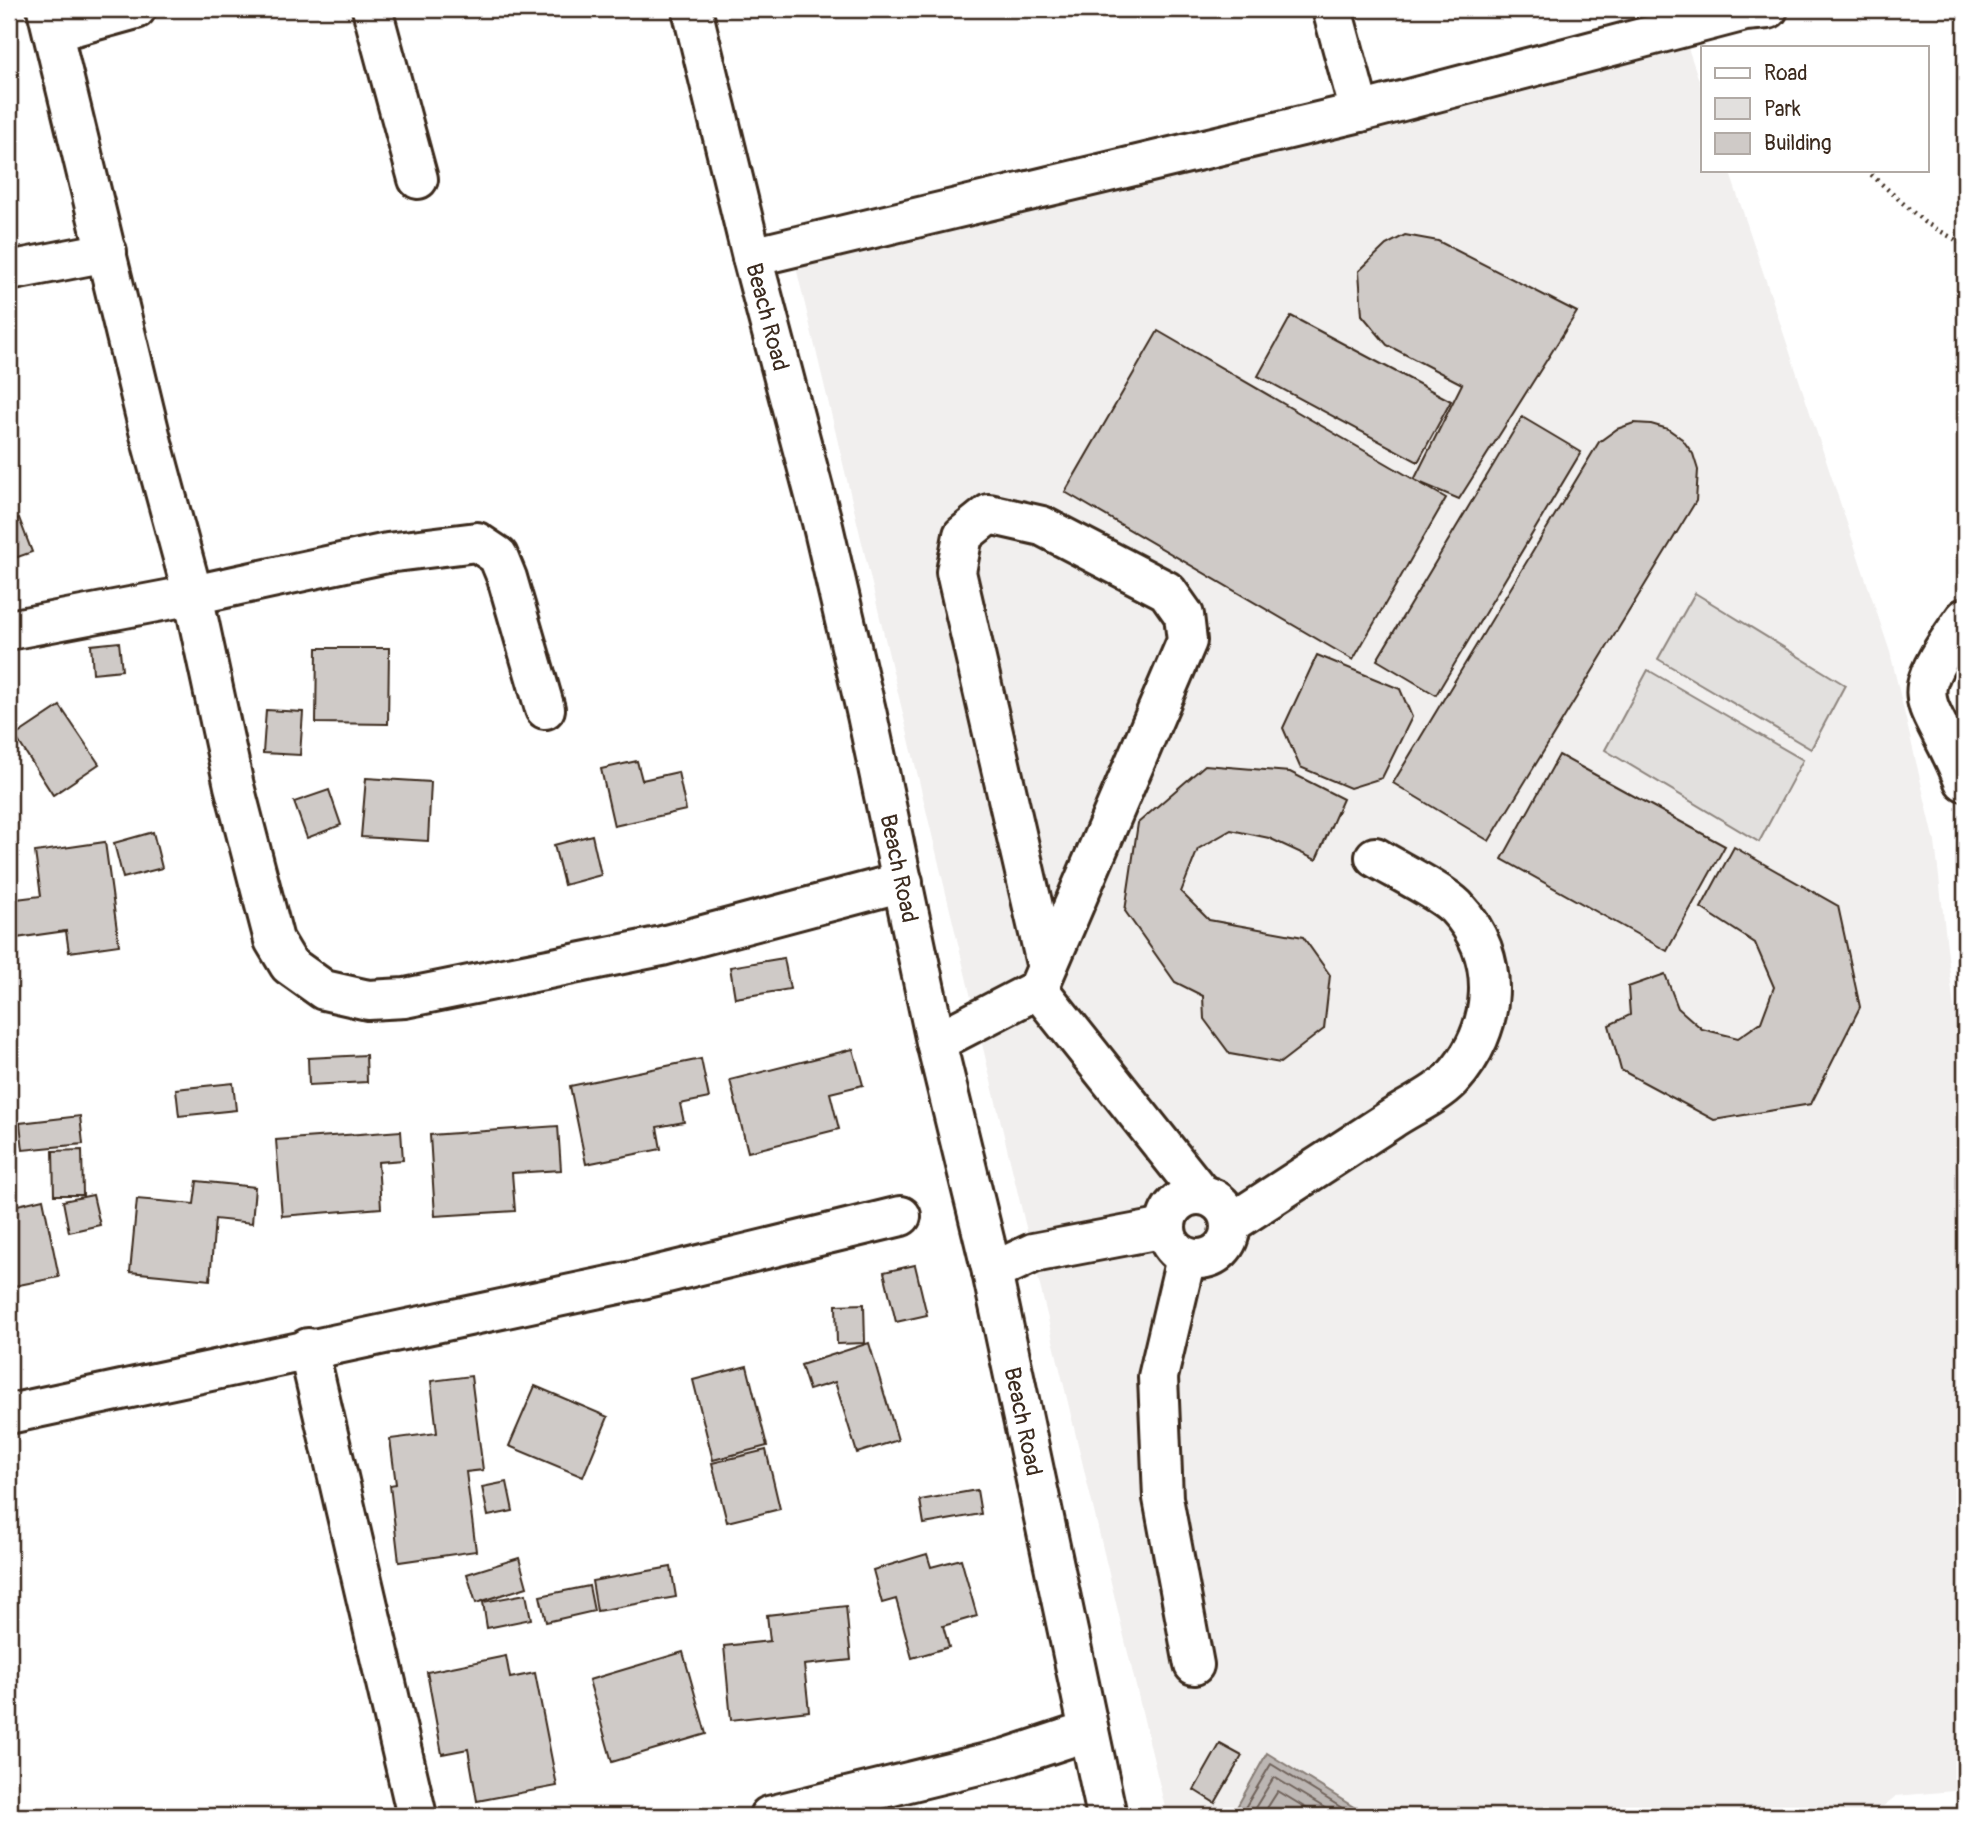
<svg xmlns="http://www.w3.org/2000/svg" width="1974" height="1825" font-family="Pangolin,sans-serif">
	<rect width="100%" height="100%" fill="#fff"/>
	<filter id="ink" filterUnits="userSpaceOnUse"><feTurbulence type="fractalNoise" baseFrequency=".0143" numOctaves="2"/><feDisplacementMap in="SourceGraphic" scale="14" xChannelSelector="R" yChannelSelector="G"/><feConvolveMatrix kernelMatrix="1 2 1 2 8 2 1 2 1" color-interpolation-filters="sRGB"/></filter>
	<g filter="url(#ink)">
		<!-- built -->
		<path fill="#f1efee" d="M1688 48 1703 92V170H1729L1890 652 1935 842 1954 1009 1965 1027V1790L1896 1796 1871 1816H1167L795 263Z"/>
		<!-- green -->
		<g fill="#e2e0de" stroke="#8e857e" stroke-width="2">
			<path d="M1695 593 1845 685 1811 749 1658 659Z"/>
			<path d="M1648 670 1803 760 1759 842 1605 750Z"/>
		</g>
		<!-- water -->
		<path fill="#bcb6b3" stroke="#887e77" stroke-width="2" d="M1267 1753 1368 1816H1232Z"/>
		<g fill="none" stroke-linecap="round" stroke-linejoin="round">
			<!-- shore -->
			<g stroke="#6f625a" stroke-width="2">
				<path d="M1240 1816 1271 1764 1355 1816"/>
				<path d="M1250 1816 1274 1777 1338 1816"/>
				<path d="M1262 1816 1278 1791 1319 1816"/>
			</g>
		</g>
		<!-- building -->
		<g fill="#cfcac7" stroke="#3b2a1e" stroke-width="2">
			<path d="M1405 235 1438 241 1577 312 1459 499 1414 480 1462 384 1387 345 1362 315 1359 271 1386 245Z"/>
			<path d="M1291 316 1451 401 1418 462 1258 376Z"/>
			<path d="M1158 331 1446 498 1353 660 1065 492Z"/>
			<path d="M1522 417 1581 452 1436 695 1377 660Z"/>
			<path d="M1634 423 1651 424 1668 429 1682 439 1693 454 1698 470 1696 501 1489 841 1393 783 1599 442 1617 429Z"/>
			<path d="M19 518 32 552 9 560V522Z"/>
			<path d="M119 642 122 670 93 673 91 645Z"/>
			<path d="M317 648H389L388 724 316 723Z"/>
			<path d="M1317 655 1400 689 1412 717 1382 778 1350 788 1300 767 1283 728Z"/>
			<path d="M60 706 99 764 53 795 15 736Z"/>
			<path d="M266 710 303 712 300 755 263 753Z"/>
			<path d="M1559 755 1725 846 1667 951 1502 859Z"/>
			<path d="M637 761 642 780 678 772 686 810 614 826 601 769Z"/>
			<path d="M1205 765 1290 772 1343 799 1316 860 1269 838 1231 830 1198 849 1181 892 1209 920 1303 937 1330 975 1324 1029 1280 1063 1230 1054 1204 1019 1203 996 1175 982 1125 911 1138 823Z"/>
			<path d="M366 778 431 782 428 841 361 837Z"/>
			<path d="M329 790 341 825 307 838 294 802Z"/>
			<path d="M153 832 162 868 123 878 114 843Z"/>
			<path d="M592 835 601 875 564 885 554 845Z"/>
			<path d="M105 842 119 945 69 952 66 931 9 939V900L41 896 35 852Z"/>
			<path d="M1734 847 1838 906 1860 1007 1811 1104 1714 1120 1621 1070 1609 1025 1630 1015 1628 987 1665 974 1678 1008 1702 1029 1738 1038 1761 1022 1774 987 1755 943 1701 908Z"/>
			<path d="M784 958 790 989 735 998 730 967Z"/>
			<path d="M853 1049 863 1085 830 1093 839 1129 748 1152 730 1080Z"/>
			<path d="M366 1055 367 1082 309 1085 308 1058Z"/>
			<path d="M701 1059 709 1098 680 1104 684 1122 657 1127 661 1149 586 1164 570 1086Z"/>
			<path d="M233 1083 236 1110 179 1116 176 1089Z"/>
			<path d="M80 1116 83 1144 23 1150 20 1123Z"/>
			<path d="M558 1126 561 1170 512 1173 515 1211 435 1216 430 1135Z"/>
			<path d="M401 1131 403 1160 378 1162 381 1208 282 1216 276 1140Z"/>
			<path d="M82 1150 83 1195H54L53 1151Z"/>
			<path d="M197 1181 255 1187 252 1223 215 1219 210 1280 130 1272 137 1199 194 1204Z"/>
			<path d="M93 1195 100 1225 69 1232 63 1201Z"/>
			<path d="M43 1199 59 1277 9 1287V1207Z"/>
			<path d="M915 1265 927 1315 896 1322 884 1272Z"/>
			<path d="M864 1304 865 1343 837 1344 836 1305Z"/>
			<path d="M869 1343 898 1440 857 1453 835 1382 809 1390 801 1365Z"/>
			<path d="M747 1366 767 1446 713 1460 693 1380Z"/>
			<path d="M471 1376 483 1470 466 1472 476 1551 399 1562 390 1485 396 1484 390 1439 437 1433 431 1381Z"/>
			<path d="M535 1386 608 1417 583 1477 509 1446Z"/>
			<path d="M766 1450 780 1509 727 1522 712 1463Z"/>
			<path d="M507 1482 513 1511 488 1516 482 1487Z"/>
			<path d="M977 1490 981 1514 924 1524 920 1500Z"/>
			<path d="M927 1554 931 1567 961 1559 977 1616 943 1626 949 1647 912 1658 896 1599 882 1603 873 1570Z"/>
			<path d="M519 1558 527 1587 476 1603 467 1574Z"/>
			<path d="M671 1567 676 1597 597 1611 592 1581Z"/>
			<path d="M589 1586 594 1611 546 1622 540 1596Z"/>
			<path d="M526 1594 531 1619 487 1628 483 1602Z"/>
			<path d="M846 1606 851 1660 804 1665 809 1711 731 1720 724 1646 770 1641 767 1615Z"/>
			<path d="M683 1652 706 1734 612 1762 589 1680Z"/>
			<path d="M506 1656 510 1678 535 1673 557 1786 477 1801 468 1749 442 1754 427 1672Z"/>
			<path d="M1220 1744 1242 1756 1215 1803 1194 1790Z"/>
		</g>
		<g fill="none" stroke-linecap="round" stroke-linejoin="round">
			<defs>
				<g id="minor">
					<path d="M47 9 153 447 193 595 234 786 274 940 289 965 324 990 368 1000 405 998 662 946 903 882"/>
					<path d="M372 9 418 179"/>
					<path d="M1332 9 1360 112"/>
					<path d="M53 32 136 9"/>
					<path d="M752 257 1360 112 1745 11 1768 9"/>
					<path d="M9 271 107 252"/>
					<path d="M9 630 193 595 387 553 477 542 498 556 507 578 545 709"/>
					<path d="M1964 781C1928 691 1901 708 1965 618"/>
					<path d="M1038 989 1202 1195"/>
					<path d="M936 1042 1038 989 1187 641 1184 615 1167 591 1042 526 989 514 963 535 956 572 1047 968"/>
					<circle cx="1198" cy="1227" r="32"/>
					<path d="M1230 1224C1283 1189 1337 1155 1390 1120 1409 1107 1437 1095 1452 1079 1497 1029 1504 958 1456 907 1440 891 1396 870 1375 857"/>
					<path d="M1186 1258 1158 1377 1163 1498 1194 1665"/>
					<path d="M992 1272 1033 1253 1165 1228"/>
					<path d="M308 1348 417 1816"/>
					<path d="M9 1414 642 1279 901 1216"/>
					<path d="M769 1816 1007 1758 1089 1731"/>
				</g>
				<g id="major">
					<path id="s1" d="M692 9 752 257 822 522 867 715 936 1042 992 1272 1107 1816"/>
				</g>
			</defs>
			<!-- minor casing -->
			<use href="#minor" stroke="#3b2a1e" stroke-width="44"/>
			<!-- major casing -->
			<use href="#major" stroke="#3b2a1e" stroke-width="44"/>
			<!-- path -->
			<path stroke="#3b2a1e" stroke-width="4.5" stroke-dasharray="2 5" stroke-linecap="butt" d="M1866 170 1924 222 1965 245"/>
			<!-- minor -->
			<use href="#minor" stroke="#fff" stroke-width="38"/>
			<!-- major -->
			<use href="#major" stroke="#fff" stroke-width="38"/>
		</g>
	</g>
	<g text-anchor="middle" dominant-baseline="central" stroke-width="5" stroke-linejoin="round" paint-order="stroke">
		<!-- street labels -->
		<g font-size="23" fill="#3b2a1e" stroke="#fff">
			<text stroke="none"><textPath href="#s1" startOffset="317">Beach Road</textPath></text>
			<text stroke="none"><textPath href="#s1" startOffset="884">Beach Road</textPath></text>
			<text stroke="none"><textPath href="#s1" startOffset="1451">Beach Road</textPath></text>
		</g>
	</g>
	<!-- margin -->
	<rect width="1974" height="1825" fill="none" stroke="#fff" stroke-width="35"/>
	<rect x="18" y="18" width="1939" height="1790" fill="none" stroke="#3b2a1e" stroke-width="2.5" filter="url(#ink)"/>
	<!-- legend -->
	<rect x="1701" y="46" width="228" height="126" fill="#ffffff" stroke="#b1aaa5" stroke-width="2"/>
	<rect x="1715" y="68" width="35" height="10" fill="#ffffff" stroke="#b1aaa5" stroke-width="2"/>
	<text x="1764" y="80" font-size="21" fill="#3b2a1e">Road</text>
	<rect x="1715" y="98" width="35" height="21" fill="#e2e0de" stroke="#b1aaa5" stroke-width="2"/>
	<text x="1764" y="116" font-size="21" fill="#3b2a1e">Park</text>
	<rect x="1715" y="133" width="35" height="21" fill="#cfcac7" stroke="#b1aaa5" stroke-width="2"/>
	<text x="1764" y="150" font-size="21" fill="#3b2a1e">Building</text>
</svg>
